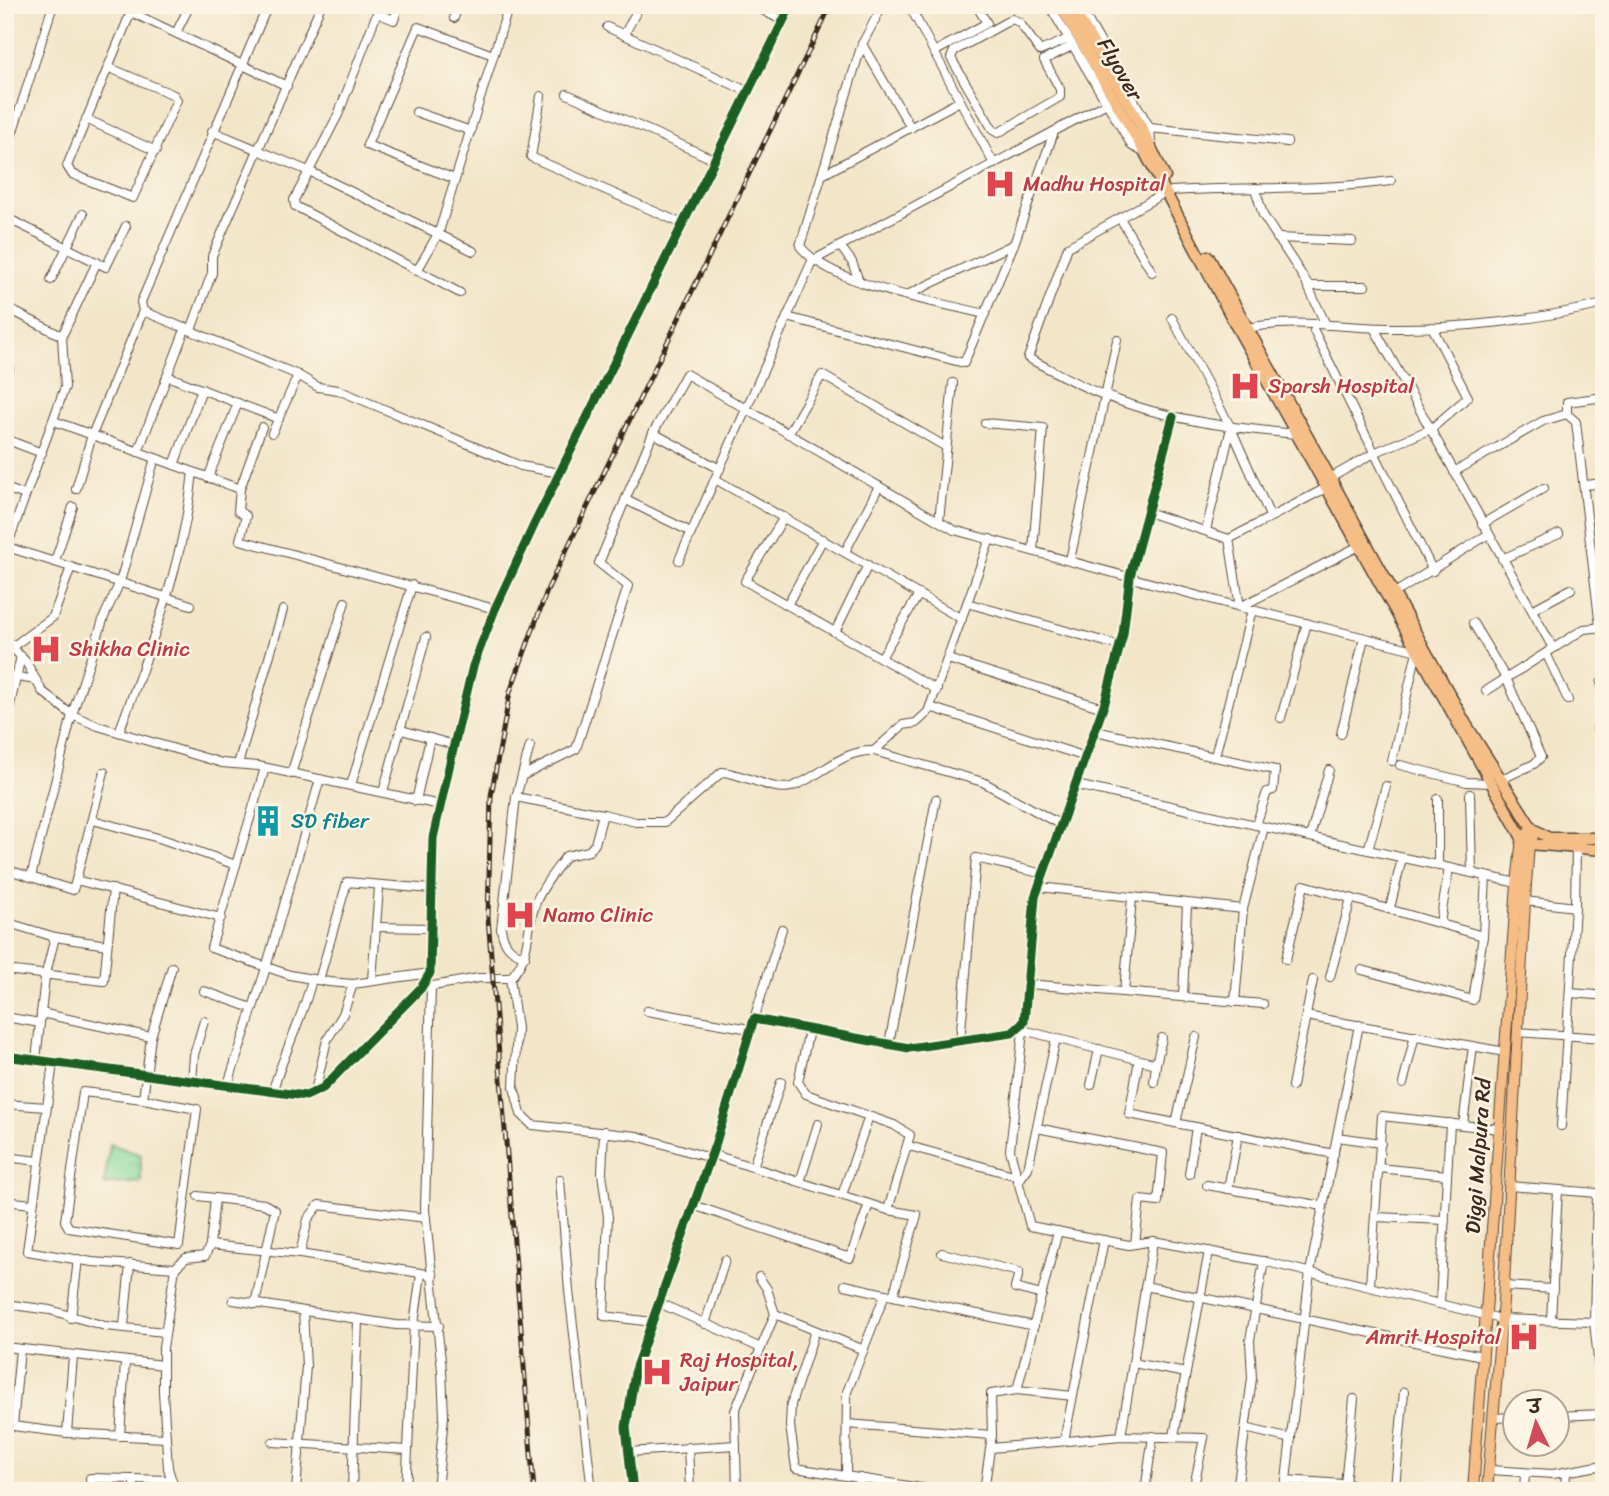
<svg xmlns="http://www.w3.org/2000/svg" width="1609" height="1496" font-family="Sriracha,'Playpen Sans Deva',sans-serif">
	<defs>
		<pattern id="park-tufts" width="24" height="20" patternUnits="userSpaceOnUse" patternTransform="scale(1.75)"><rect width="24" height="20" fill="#85d99c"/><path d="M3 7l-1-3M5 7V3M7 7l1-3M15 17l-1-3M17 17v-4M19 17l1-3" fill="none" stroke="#74ba86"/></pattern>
	</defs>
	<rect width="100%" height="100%" fill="#fcf5e5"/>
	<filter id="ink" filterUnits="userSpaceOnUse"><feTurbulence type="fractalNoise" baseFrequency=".0143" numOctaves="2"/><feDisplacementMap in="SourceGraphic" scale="14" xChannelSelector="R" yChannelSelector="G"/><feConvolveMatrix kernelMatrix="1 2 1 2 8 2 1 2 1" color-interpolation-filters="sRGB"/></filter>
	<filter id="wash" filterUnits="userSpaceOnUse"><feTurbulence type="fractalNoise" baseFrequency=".00686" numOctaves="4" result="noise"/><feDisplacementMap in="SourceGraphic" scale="28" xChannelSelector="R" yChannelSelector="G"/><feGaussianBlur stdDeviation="1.57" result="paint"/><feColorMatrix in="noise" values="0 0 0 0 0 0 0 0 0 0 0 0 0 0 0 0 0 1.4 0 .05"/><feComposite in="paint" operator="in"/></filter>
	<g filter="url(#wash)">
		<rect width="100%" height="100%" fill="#f2e5c8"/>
		<!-- park -->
		<path fill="url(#park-tufts)" stroke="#60825d" stroke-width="2" d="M110 1144 141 1155V1182L104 1185Z"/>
	</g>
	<g filter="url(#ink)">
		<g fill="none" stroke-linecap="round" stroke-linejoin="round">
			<defs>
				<g id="minor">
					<path d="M116 5 287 86"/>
					<path d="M399 5 394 20 377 13 338 115 294 200 295 206 460 293"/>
					<path d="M753 5 783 21"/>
					<path d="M883 5 862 44 800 246C831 286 935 301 985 314"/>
					<path d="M909 5 994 164"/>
					<path d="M1049 5 1132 146 1145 153"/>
					<path d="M1079 5 1150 128 1151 144"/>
					<path d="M454 18 458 5"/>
					<path d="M607 27 749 92"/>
					<path d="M176 33 190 5"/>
					<path d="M624 35 640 5"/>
					<path d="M1068 39 1040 51 1019 22 1012 19 954 51 951 58 993 130 998 133 1060 97V89L1044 60 1072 46"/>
					<path d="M862 44 911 128"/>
					<path d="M934 52 987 23 976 5"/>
					<path d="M110 68 174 95 177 100 133 198 72 174 67 166 131 12"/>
					<path d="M567 94 715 160"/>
					<path d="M541 96 531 157 683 224"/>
					<path d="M416 112 471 131"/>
					<path d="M86 119 156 151"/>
					<path d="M1150 128 1287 142"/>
					<path d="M212 131 311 172 473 251"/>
					<path d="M5 156 53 5"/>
					<path d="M822 175 960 101"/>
					<path d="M455 179 367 145 418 27 493 55"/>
					<path d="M1255 188 1263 215 1305 280 1326 325"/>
					<path d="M1172 191C1245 186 1319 191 1391 181"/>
					<path d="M1166 192 1068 247 1028 358C1054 371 1079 386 1106 396 1167 420 1232 428 1296 434"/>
					<path d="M5 217 106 267 126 226"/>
					<path d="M1120 218 1152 272"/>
					<path d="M1277 238 1352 241"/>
					<path d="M840 246 852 262 859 281"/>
					<path d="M417 271 439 232 509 5"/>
					<path d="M51 280 83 214"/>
					<path d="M1308 286H1365"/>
					<path d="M909 294 1014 244"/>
					<path d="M5 307 62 336"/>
					<path d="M143 311 298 375 318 387 338 390 521 466 560 473"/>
					<path d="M787 317 964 363 1014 244 1054 132"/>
					<path d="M1172 318 1231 428 1270 516"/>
					<path d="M1247 328C1296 318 1342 328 1391 328 1463 329 1534 320 1604 304"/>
					<path d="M1374 328 1553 648"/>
					<path d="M191 330 212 273V256L321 5"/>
					<path d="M1314 331 1433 571"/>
					<path d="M5 376 9 368"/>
					<path d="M167 376 279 419"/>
					<path d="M54 421 240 489 238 511 246 516 240 540 495 609"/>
					<path d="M985 423 1043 428 1033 551"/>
					<path d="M272 433 298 375"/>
					<path d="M653 433 720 469"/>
					<path d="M788 434 822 375 946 447"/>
					<path d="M5 439 42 453"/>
					<path d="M138 452 186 327"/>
					<path d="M174 465 202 389"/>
					<path d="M1454 472 1543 421 1567 414"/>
					<path d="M1332 477 1376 452 1431 429 1468 397 1432 327"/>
					<path d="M208 478 238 403"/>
					<path d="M715 479 962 619"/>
					<path d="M1585 485 1604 483"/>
					<path d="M5 488 25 495"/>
					<path d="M76 489 92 435 143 311 141 302 268 5"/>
					<path d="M240 489 262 427"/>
					<path d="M626 500 691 532"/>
					<path d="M1147 512 1229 539 1326 488"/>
					<path d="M784 517 745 581 937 690"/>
					<path d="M939 521 953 383"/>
					<path d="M1482 524 1544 488"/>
					<path d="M1206 530 1231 428"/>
					<path d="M1229 539 1240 607 1418 651"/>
					<path d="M7 547 191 605"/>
					<path d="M5 552 65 387 62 336 97 262"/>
					<path d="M845 552 879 486"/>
					<path d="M1502 559 1559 534"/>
					<path d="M679 560 812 261 1105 104"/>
					<path d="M1070 560 1117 340"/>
					<path d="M55 561 73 507"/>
					<path d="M1395 593 1487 535"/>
					<path d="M967 603 1120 646"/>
					<path d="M787 605 823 539"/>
					<path d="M1532 610 1571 589"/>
					<path d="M1473 623 1507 680 1541 757 1534 764 1502 779"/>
					<path d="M1600 627 1576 422 1567 414V402L1604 397"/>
					<path d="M835 632 868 565"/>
					<path d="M5 640 26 662 42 691 72 715 98 726 222 763 258 766 440 805"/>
					<path d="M12 647 53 617 71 567"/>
					<path d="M1546 653 1568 700"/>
					<path d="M881 658 919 594"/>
					<path d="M948 659 1103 708"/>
					<path d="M5 675 36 680"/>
					<path d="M1601 683H1604"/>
					<path d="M1486 691 1584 629 1604 627"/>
					<path d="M930 707 1086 757"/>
					<path d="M1281 718 1307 623"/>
					<path d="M5 727 21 656"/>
					<path d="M1597 729H1604"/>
					<path d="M405 731 430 738 416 801"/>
					<path d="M1095 731 1275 770 1273 790 1267 792 1256 825"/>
					<path d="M119 732C150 649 184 562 193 472"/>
					<path d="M1341 734 1364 638"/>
					<path d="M430 738 454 745"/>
					<path d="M874 751 903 725 916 723 928 712 990 539"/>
					<path d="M1215 756 1252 610"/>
					<path d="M1392 761 1417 651"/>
					<path d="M238 764 283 610"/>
					<path d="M1400 765 1467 782 1491 783"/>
					<path d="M265 768 211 948 290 975 329 982 353 984 430 973"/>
					<path d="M104 772 76 880 221 918"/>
					<path d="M291 774 345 602"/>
					<path d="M522 776 576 749 628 586 599 563 653 433 686 374 954 530 1240 607 1361 545"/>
					<path d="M351 785 412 585"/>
					<path d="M1076 785 1517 883"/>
					<path d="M383 792 426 637"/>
					<path d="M1470 794 1472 873"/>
					<path d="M516 797 603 814"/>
					<path d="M1438 799V866"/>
					<path d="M93 820 162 839 236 865"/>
					<path d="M1310 837 1329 770"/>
					<path d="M1368 850 1386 786"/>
					<path d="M5 869 73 890 76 880"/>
					<path d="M31 877 72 715 104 617 120 582 155 458"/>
					<path d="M1039 887 1243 909"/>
					<path d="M1525 901 1575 907 1561 1126"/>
					<path d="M1575 907 1576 848"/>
					<path d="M1390 908 1402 858"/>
					<path d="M5 922 55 937 107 945"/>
					<path d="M1440 923 1449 868"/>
					<path d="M376 927 429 928"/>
					<path d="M525 957C510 951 504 945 501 929L516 797 530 746"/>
					<path d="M1286 959 1304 885 1483 936"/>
					<path d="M5 970 104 981 113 889"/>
					<path d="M1362 970 1473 1000 1483 936 1486 876"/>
					<path d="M1330 977 1351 898"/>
					<path d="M510 978C532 957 525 929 536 902 543 885 555 871 566 856L589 851 595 844 603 814 636 822H665L722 772C741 773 774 792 791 787 820 778 841 749 874 751L983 782 1061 825"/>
					<path d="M319 980 347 882 431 889"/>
					<path d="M372 980 379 887"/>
					<path d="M1028 984 1263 1004"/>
					<path d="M427 987 479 978H510L517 1028 514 1087 521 1114 532 1125 637 1136 710 1158"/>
					<path d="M431 987 425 1210 442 1370 444 1416 437 1491"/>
					<path d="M204 991 252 1008"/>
					<path d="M1124 992 1132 898"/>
					<path d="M1570 993 1596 995"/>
					<path d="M1183 997 1187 904"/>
					<path d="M1235 1002 1243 909 1264 827"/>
					<path d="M647 1011 750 1029"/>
					<path d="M41 1013 151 1037"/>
					<path d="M1306 1016 1505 1052"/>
					<path d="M5 1017 40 1023"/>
					<path d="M754 1019 782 929"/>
					<path d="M1024 1022 1010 1150 1030 1226 1129 1245 1153 1241 1267 1262 1501 1319 1594 1322"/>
					<path d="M1359 1025 1310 1272 1286 1480 1441 1491"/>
					<path d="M809 1030 798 1082 806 1094 894 1125 910 1135 888 1210"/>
					<path d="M1023 1030 1156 1064 1162 1038"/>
					<path d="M1517 1032 1603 1038"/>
					<path d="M960 1042 976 858 1044 874"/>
					<path d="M889 1044 936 799"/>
					<path d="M5 1056 306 1096 323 1088 421 988 430 973 433 838 454 745 473 666 495 609 534 525 791 5"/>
					<path d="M36 1060 45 977 55 937"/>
					<path d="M1139 1060 1129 1114 1334 1154"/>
					<path d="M53 1063 27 1251 92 1262 175 1268 163 1348V1392L168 1468 175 1491"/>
					<path d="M192 1082 194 1055 204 1021"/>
					<path d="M1154 1082 1156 1064"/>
					<path d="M1403 1084 1415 1035"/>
					<path d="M1091 1085 1099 1049"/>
					<path d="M1292 1086 1313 980"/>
					<path d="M227 1087 266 968 320 779"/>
					<path d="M315 1091 327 1040 343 1014 353 984"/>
					<path d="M272 1093C283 1054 303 1018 312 979"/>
					<path d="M143 1099 197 1109 179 1245 69 1228 65 1221 83 1092 143 1099 151 1037 172 967"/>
					<path d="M5 1104 46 1107"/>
					<path d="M1176 1123 1196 1037"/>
					<path d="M1463 1125 1473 1046"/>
					<path d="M1037 1128 1163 1153 1158 1202 1140 1200 1135 1244"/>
					<path d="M604 1131 602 1173 608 1217 604 1316 653 1322"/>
					<path d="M1337 1137 1381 1143"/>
					<path d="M909 1146 1017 1176"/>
					<path d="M711 1154 888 1210 917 1215 893 1296 885 1294 847 1392 846 1476 940 1491"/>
					<path d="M5 1157 39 1161"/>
					<path d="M753 1167 781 1082"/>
					<path d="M1379 1168 1447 1175"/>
					<path d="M1189 1174 1196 1127"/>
					<path d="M560 1180 569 1291 592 1491"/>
					<path d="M800 1182 818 1124"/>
					<path d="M1018 1182 1028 1168 1056 1038"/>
					<path d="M1207 1185 1323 1206"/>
					<path d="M1509 1186 1597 1193 1594 1322 1604 1414"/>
					<path d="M1228 1189 1238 1135"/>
					<path d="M842 1195 869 1116"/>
					<path d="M198 1196 264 1204 275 1210 255 1304"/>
					<path d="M5 1201 32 1204"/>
					<path d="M693 1205 850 1258 869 1204"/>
					<path d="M1375 1217 1445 1220"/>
					<path d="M210 1245 300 1254 433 1275"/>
					<path d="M942 1253 1019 1272 1015 1288 1042 1295"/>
					<path d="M300 1254 308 1219 319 1205 426 1218"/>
					<path d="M175 1268 186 1258 205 1256 210 1245 215 1198"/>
					<path d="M845 1285 885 1294"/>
					<path d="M1370 1285 1382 1116 1499 1129"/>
					<path d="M1145 1286 1482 1356"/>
					<path d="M1503 1286 1553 1289"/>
					<path d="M893 1296 1034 1326"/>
					<path d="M233 1300 396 1325 439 1326"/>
					<path d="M1440 1302 1450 1123"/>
					<path d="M659 1303 761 1348"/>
					<path d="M5 1304 50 1310 105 1326 165 1332"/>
					<path d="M775 1314 864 1350"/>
					<path d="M71 1318 78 1259"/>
					<path d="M1551 1320 1558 1190"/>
					<path d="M705 1324 725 1260"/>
					<path d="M124 1326 130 1264"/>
					<path d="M815 1331 791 1404 790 1426 796 1468 846 1476"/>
					<path d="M5 1347 163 1365"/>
					<path d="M1133 1363 1186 1373"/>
					<path d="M1017 1390 1058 1231"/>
					<path d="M1556 1416 1604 1414"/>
					<path d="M1494 1418 1514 1417"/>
					<path d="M847 1424 992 1435"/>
					<path d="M5 1425 67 1433 165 1438"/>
					<path d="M13 1426 20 1349"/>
					<path d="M1245 1428 1291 1439"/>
					<path d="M67 1433 73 1356"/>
					<path d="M120 1436 125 1363"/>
					<path d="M1121 1436 1153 1241"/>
					<path d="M1174 1436 1209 1251"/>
					<path d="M1064 1441 1104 1240"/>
					<path d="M273 1442 408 1450"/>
					<path d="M688 1447 690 1491"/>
					<path d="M991 1448 1121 1436 1204 1438 1193 1491"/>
					<path d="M629 1452 736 1445"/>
					<path d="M1490 1470 1553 1474 1604 1465"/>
					<path d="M1345 1484 1354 1399"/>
					<path d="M1395 1487 1404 1392"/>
					<path d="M91 1491 90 1478 172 1480"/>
					<path d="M134 1491V1480"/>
					<path d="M296 1491 306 1366 303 1311"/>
					<path d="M352 1491 358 1320"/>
					<path d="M406 1491 414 1324 421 1274"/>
					<path d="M633 1491 626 1427 636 1367 716 1142 754 1019 909 1048 1012 1033 1024 1022 1035 897 1105 702 1123 634 1130 576 1173 417"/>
					<path d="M737 1491 735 1411 775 1314 767 1289 759 1277"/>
					<path d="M858 1491 860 1478"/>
					<path d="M984 1491 992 1435 991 1394 1017 1390 1073 1396"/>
					<path d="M1145 1491 1153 1436"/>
					<path d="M1237 1491 1252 1378 1250 1340 1264 1261"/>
					<path d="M1524 1491 1525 1473"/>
					<path d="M1565 1491 1566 1472"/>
				</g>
				<g id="major">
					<path d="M1473 1491 1517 883 1522 838 1532 828"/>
					<path d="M1487 1491 1503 1301 1526 884 1529 844 1535 832"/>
				</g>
				<g id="highway">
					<path d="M1060 5 1145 153 1236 326 1522 838 1529 844 1604 850"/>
					<path d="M1071 5 1141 126 1165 177"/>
					<path d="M1208 256 1466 724 1532 828 1549 838H1604"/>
				</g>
			</defs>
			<!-- minor casing -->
			<use href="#minor" stroke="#564638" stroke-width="10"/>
			<!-- major casing -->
			<use href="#major" stroke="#564638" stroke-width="12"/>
			<!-- highway casing -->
			<use href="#highway" stroke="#564638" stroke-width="13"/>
			<!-- minor -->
			<use href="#minor" stroke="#fff" stroke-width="8"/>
			<!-- major -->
			<use href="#major" stroke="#f6be87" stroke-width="10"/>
			<!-- highway -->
			<use href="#highway" stroke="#f6be87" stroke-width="10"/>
			<defs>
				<path id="rail" d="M534 1491 488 918 491 796 510 692 548 588 831 5"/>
			</defs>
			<!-- rail casing -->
			<use href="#rail" stroke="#3b2a1e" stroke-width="5"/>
			<!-- rail -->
			<use href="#rail" stroke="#fcf5e5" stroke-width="2.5" stroke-dasharray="8" stroke-linecap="butt"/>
			<defs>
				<g id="cycleway">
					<path d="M5 1056 306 1096 323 1088 421 988 430 973 433 838 454 745 473 666 495 609 534 525 791 5"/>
					<path d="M633 1491 626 1427 636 1367 716 1142 754 1019 909 1048 1012 1033 1024 1022 1035 897 1105 702 1123 634 1130 576 1173 417"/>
				</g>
			</defs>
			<!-- cycleway casing -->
			<use href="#cycleway" stroke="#fcf5e5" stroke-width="13"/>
			<!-- cycleway -->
			<use href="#cycleway" stroke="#1b5e20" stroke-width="9"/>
		</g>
	</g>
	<!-- icons -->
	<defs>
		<symbol id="hospital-bare" viewBox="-9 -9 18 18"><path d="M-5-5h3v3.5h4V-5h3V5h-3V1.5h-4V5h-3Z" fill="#e0444e" stroke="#fcf5e5" stroke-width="2.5" paint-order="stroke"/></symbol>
		<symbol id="building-bare" viewBox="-9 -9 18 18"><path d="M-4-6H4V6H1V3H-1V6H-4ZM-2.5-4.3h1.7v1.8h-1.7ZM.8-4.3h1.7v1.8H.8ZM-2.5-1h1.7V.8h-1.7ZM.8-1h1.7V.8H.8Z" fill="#0f9aa8" stroke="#fcf5e5" stroke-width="2.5" paint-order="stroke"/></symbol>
	</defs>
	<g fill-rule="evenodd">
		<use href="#hospital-bare" x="978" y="162" width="44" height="44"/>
		<use href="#hospital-bare" x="1223" y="364" width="44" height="44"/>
		<use href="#hospital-bare" x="24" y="627" width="44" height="44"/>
		<use href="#building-bare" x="246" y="799" width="44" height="44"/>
		<use href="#hospital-bare" x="498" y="893" width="44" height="44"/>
		<use href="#hospital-bare" x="1502" y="1315" width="44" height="44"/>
		<use href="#hospital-bare" x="635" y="1350" width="44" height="44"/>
	</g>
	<g text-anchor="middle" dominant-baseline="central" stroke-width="5" stroke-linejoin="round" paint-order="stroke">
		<!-- street labels -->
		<g font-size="21" fill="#3b2a1e" stroke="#fcf5e5">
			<text transform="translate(1120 69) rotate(60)">Flyover</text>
			<text transform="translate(1478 1156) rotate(-86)">Diggi Malpura Rd</text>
		</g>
		<!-- health labels -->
		<g font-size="21" fill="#be3a42" stroke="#fcf5e5" text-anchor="start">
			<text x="1023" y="184">Madhu Hospital</text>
			<text x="1268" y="386">Sparsh Hospital</text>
			<text x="69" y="649">Shikha Clinic</text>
			<text x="543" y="915">Namo Clinic</text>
			<text x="1501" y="1337" text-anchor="end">Amrit Hospital</text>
			<text x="680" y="1360">Raj Hospital,<tspan x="680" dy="24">Jaipur</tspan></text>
		</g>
		<!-- culture labels -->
		<g font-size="21" fill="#0d838f" stroke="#fcf5e5" text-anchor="start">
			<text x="291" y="821">SD fiber</text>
		</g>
	</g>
	<!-- margin -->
	<rect width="1609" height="1496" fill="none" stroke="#fcf5e5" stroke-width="28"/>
	<!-- north arrow -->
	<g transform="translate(1536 1423) rotate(355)"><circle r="33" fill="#fcf5e5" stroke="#afa495" stroke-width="2"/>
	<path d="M0-5L12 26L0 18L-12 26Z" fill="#d1495b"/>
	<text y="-10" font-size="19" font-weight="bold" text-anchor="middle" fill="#3b2a1e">उ</text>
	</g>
</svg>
